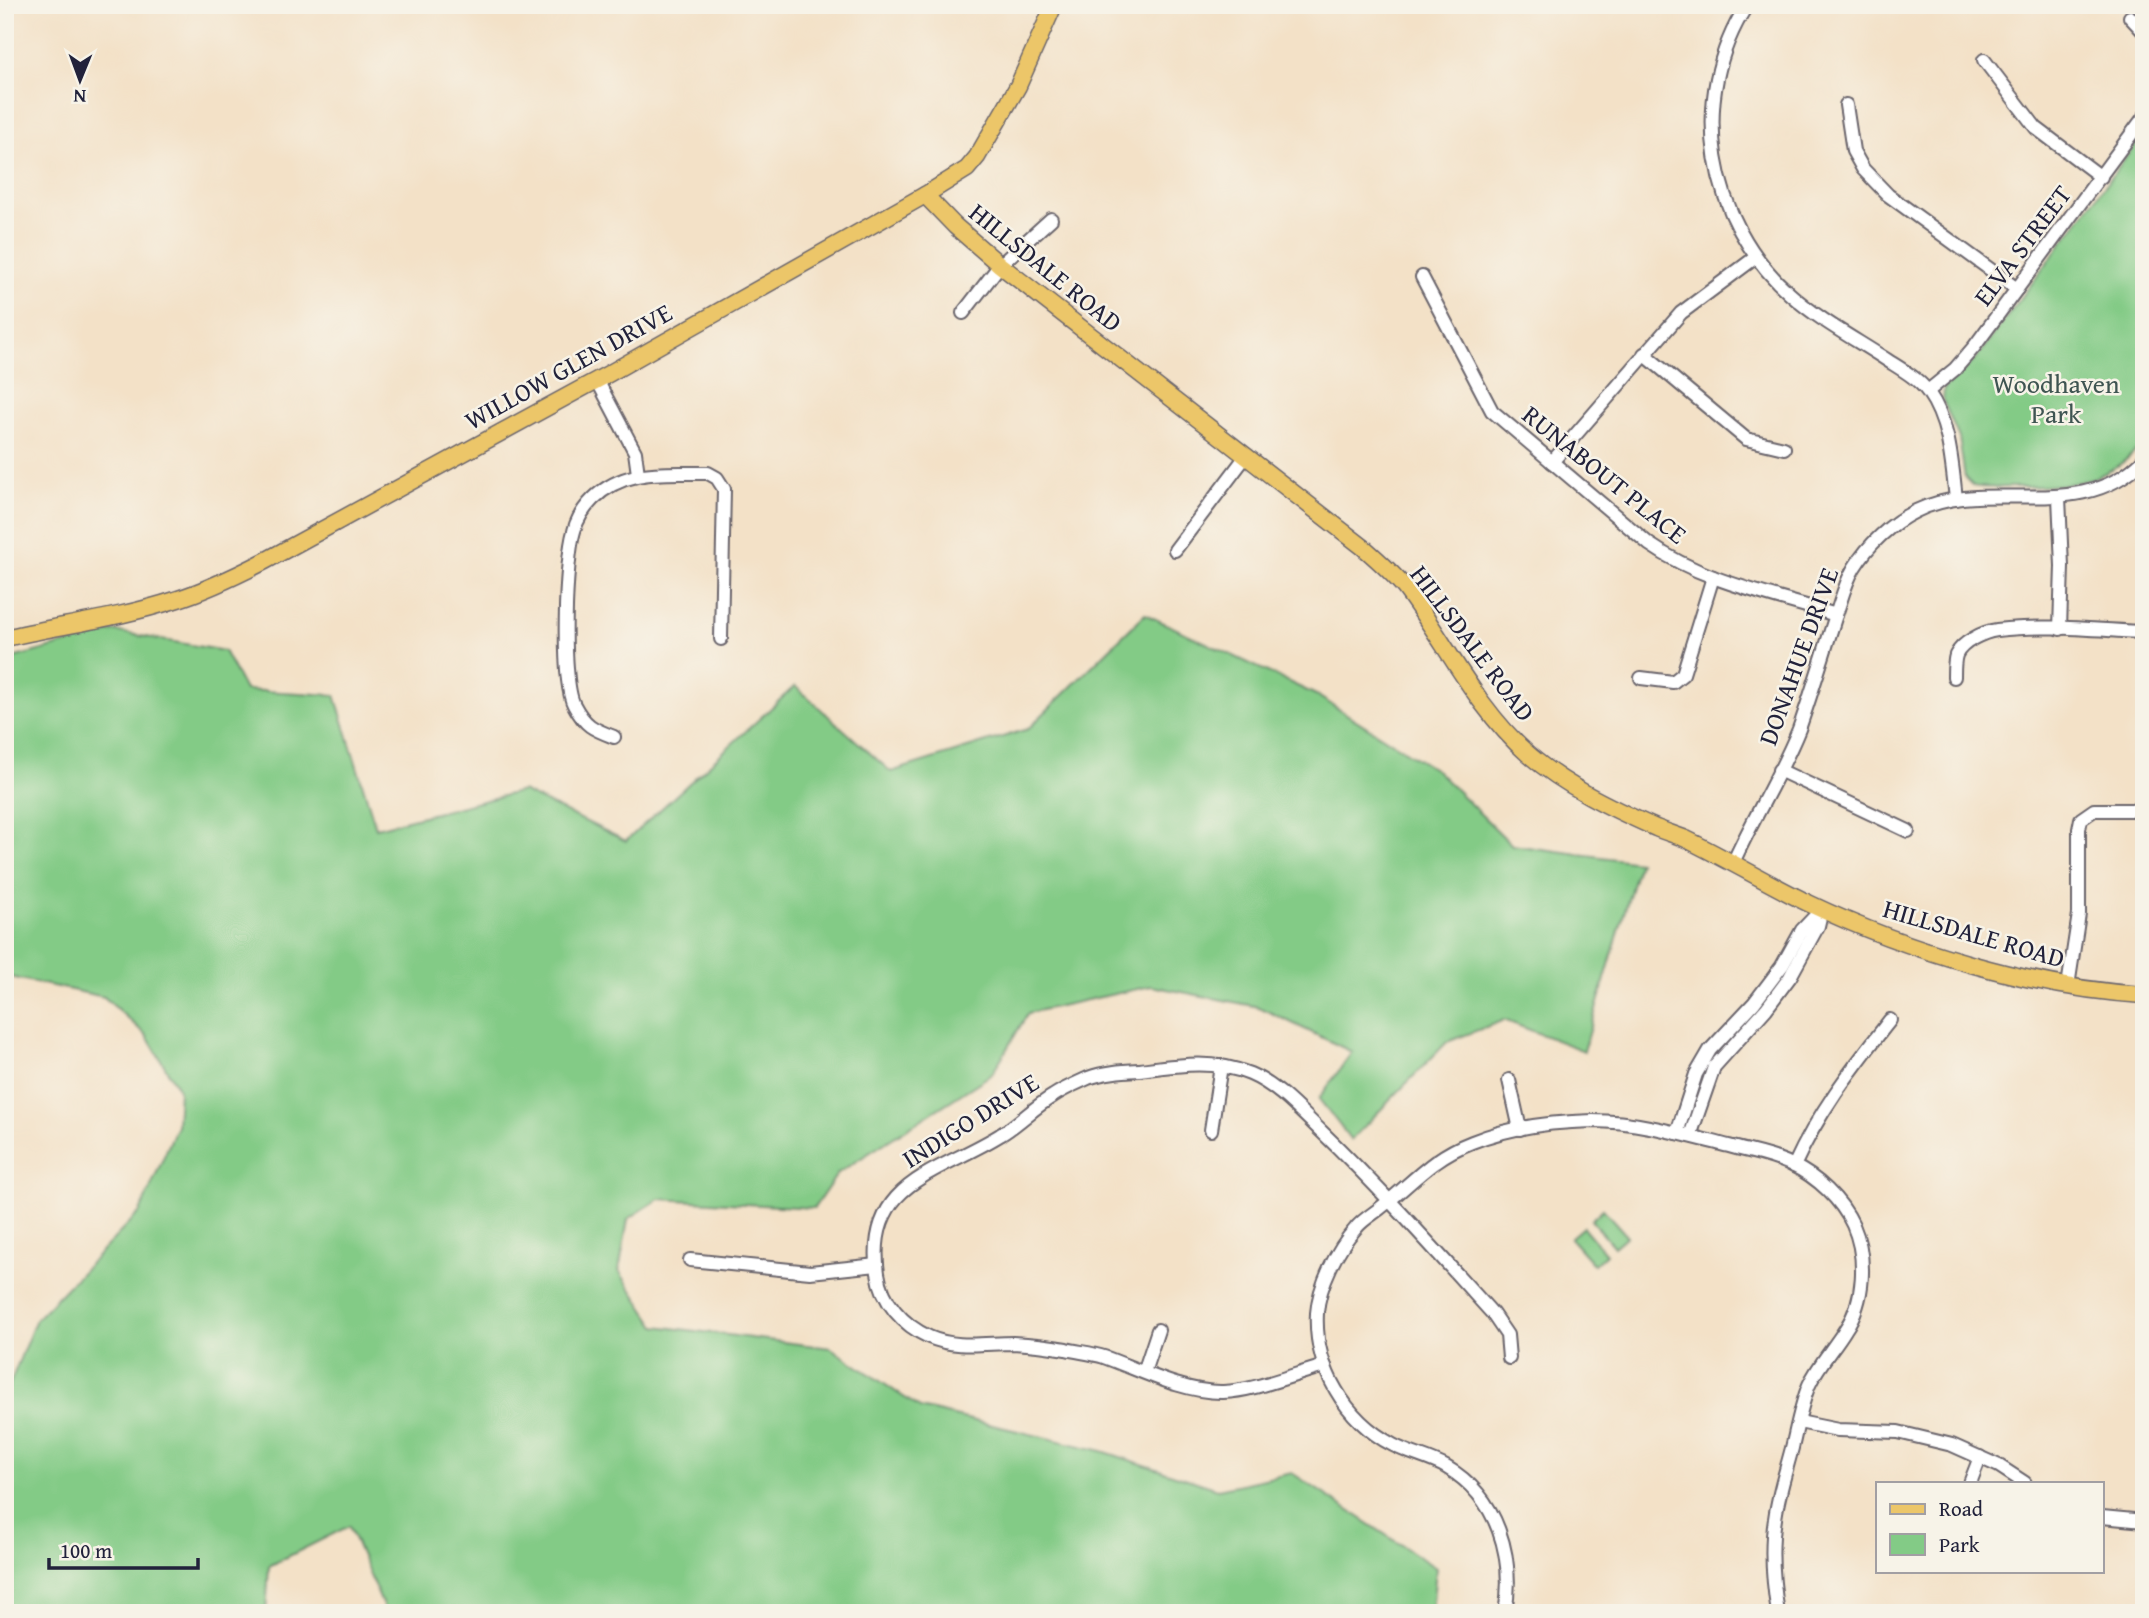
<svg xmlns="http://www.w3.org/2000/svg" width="2149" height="1618" font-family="'Gentium Book Plus',serif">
	<rect width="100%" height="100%" fill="#f7f3e8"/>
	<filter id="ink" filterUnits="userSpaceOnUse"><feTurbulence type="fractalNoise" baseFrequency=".0143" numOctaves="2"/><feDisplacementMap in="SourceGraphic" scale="14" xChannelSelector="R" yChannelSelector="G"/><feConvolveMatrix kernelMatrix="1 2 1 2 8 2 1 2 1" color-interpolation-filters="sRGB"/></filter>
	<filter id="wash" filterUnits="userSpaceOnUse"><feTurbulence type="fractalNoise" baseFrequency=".00686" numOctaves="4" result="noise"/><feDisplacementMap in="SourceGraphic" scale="28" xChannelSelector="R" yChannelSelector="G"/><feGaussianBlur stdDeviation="1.57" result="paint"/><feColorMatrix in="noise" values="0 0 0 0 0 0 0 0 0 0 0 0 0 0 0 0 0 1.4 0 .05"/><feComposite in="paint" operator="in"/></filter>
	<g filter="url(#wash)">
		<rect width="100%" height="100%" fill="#f3e1c7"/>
		<!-- green -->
		<g fill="#83cb86" stroke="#527660" stroke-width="2">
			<path d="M2144 133V442C2109 484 2067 487 2016 487 2002 487 1987 489 1973 486L1965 478 1959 438 1943 401 1944 388 1974 361Z"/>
			<path d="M1145 614 1316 695 1437 771 1512 845 1639 862 1584 1051 1504 1020 1447 1042 1351 1140 1319 1099 1352 1052 1259 1007 1151 986 1028 1013 992 1074 838 1173 814 1208 659 1199 628 1219 619 1271 656 1326 831 1348 920 1408 1102 1451 1218 1489 1292 1473 1436 1568 1432 1613H386L349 1526 269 1566 266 1613H5V1396L36 1319 140 1212 177 1126 179 1090 146 1035 104 997 5 976V660L113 631 224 651 245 690 335 695 376 828 522 791 626 841 795 686 891 772 1028 729Z"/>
			<path d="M1603 1209 1627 1236 1614 1247 1591 1220Z"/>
			<path d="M1583 1227 1606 1254 1594 1265 1570 1238Z"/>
		</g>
	</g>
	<g filter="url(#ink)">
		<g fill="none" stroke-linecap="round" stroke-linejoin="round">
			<defs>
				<g id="minor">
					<path d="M1747 5C1687 98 1708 221 1790 294 1819 320 1855 339 1887 360 1901 369 1919 379 1928 392 1950 423 1952 464 1956 499"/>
					<path d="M2130 17 2144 32"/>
					<path d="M1984 60 2036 128 2101 177"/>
					<path d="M1846 105 1853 151 1863 169 1888 195 2017 289"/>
					<path d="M1422 277 1492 411 1649 544C1703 582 1773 595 1836 615"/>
					<path d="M963 313 1000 265 1051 219"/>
					<path d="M1644 354 1746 439 1784 448"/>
					<path d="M597 380 635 452 638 474"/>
					<path d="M1928 391 1955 369 1974 347 2144 117"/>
					<path d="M1552 462 1681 313 1756 257"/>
					<path d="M2059 497 2062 566 2060 629"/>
					<path d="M1175 550 1246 456"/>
					<path d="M1954 677C1954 671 1954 661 1956 655 1962 642 1983 632 1997 630 2042 624 2098 630 2144 632"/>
					<path d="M1641 678 1673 682 1683 674 1713 577"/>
					<path d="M614 737C593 729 585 726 574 705 561 680 565 560 574 531 577 519 584 508 593 499 626 467 666 474 708 473L717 478 724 489 721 639"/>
					<path d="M1779 770 1908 831"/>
					<path d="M1733 863C1753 818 1781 774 1799 729 1812 692 1823 655 1835 618 1841 601 1845 583 1854 568 1868 545 1891 523 1916 511 1989 475 2080 526 2144 459"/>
					<path d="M2068 986 2079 914V829L2081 819 2094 810H2144"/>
					<path d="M1509 1080 1520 1129"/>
					<path d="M1211 1130 1221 1066"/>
					<path d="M1677 1133 1696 1074 1710 1050 1754 1003 1782 966 1802 930 1822 909 1818 926 1790 977 1766 1009 1714 1067 1690 1136"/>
					<path d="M1794 1166C1820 1109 1852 1069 1890 1020"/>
					<path d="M690 1260 810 1272 877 1265"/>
					<path d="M1325 1366C1294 1374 1254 1391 1223 1392 1185 1393 1140 1370 1104 1357 1092 1353 1078 1352 1066 1349 1049 1346 1031 1344 1013 1343 985 1343 956 1349 929 1337 903 1325 882 1302 878 1273 865 1182 939 1173 1000 1135 1019 1124 1034 1107 1053 1096 1063 1089 1077 1083 1088 1078 1104 1072 1123 1071 1140 1070 1178 1065 1213 1059 1250 1074 1278 1086 1299 1110 1321 1131 1381 1189 1436 1251 1492 1313L1507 1335 1509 1358"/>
					<path d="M1144 1372 1158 1330"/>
					<path d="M1799 1422 1838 1430 1898 1432 1952 1445 1999 1466 2025 1483"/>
					<path d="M1970 1483 1980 1457"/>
					<path d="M2102 1517 2144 1521"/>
					<path d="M1505 1613C1515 1557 1498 1497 1446 1467 1430 1458 1410 1454 1393 1445 1345 1420 1314 1367 1317 1313 1319 1285 1337 1249 1356 1228 1363 1219 1375 1213 1384 1205 1415 1180 1433 1157 1472 1142 1509 1127 1554 1122 1593 1121 1639 1121 1685 1135 1729 1146 1750 1152 1772 1155 1792 1165 1817 1177 1841 1199 1853 1225 1867 1257 1865 1301 1845 1330 1834 1348 1818 1365 1809 1385 1801 1405 1797 1427 1792 1448 1786 1471 1778 1495 1775 1519 1770 1549 1773 1583 1778 1613"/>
				</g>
				<g id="major">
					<path d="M925 195 955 226 1000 265 1363 547C1378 560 1393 573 1405 588 1446 643 1476 708 1528 754 1565 786 1611 808 1656 828 1666 832 1676 835 1686 839 1727 859 1767 883 1808 903 1906 950 2035 989 2144 995"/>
					<path d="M5 638C62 625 120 618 175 600 207 590 236 576 265 561L610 373 925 195 967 169 977 157 1018 86 1054 5"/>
				</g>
			</defs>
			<!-- minor casing -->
			<use href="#minor" stroke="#6b656c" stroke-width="16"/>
			<!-- major casing -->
			<use href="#major" stroke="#6b656c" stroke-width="19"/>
			<!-- minor -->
			<use href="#minor" stroke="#fff" stroke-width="12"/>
			<!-- major -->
			<use href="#major" stroke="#ecc669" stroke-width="16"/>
		</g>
	</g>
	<g text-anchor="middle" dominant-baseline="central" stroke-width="5" stroke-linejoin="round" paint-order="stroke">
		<!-- street labels -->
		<g font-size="26" fill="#22223b" stroke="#f7f3e8">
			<text transform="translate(2022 245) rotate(-53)">ELVA STREET</text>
			<text transform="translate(1046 267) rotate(39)">HILLSDALE ROAD</text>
			<text transform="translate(568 366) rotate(-29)">WILLOW GLEN DRIVE</text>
			<text transform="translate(1605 474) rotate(39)">RUNABOUT PLACE</text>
			<text transform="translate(1473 643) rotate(53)">HILLSDALE ROAD</text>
			<text transform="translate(1798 656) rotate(-70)">DONAHUE DRIVE</text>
			<text transform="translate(1974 933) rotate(16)">HILLSDALE ROAD</text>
			<text transform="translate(970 1120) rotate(-32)">INDIGO DRIVE</text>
		</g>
		<!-- park labels -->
		<g font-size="26" fill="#3f5552" stroke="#f7f3e8">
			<text x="2056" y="383">Woodhaven<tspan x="2056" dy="30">Park</tspan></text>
		</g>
	</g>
	<!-- margin -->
	<rect width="2149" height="1618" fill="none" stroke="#f7f3e8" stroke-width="28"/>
	<!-- legend -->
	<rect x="1876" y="1482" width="228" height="91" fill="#f7f3e8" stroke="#a29fa3" stroke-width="2"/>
	<rect x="1890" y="1504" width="35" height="10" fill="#ecc669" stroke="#a29fa3" stroke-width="2"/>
	<text x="1939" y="1516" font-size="21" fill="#22223b">Road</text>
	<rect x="1890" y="1534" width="35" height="21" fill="#83cb86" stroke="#a29fa3" stroke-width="2"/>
	<text x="1939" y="1552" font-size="21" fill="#22223b">Park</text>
	<!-- north arrow -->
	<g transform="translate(80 80) rotate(181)" stroke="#f7f3e8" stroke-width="5" paint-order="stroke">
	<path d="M0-5L12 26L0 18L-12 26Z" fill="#22223b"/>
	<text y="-10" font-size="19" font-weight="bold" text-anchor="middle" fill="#22223b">N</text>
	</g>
	<!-- scale -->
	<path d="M49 1558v10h149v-10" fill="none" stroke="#22223b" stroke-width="3.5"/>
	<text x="60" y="1558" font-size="21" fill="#22223b" stroke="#f7f3e8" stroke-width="5" paint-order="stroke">100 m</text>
</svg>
